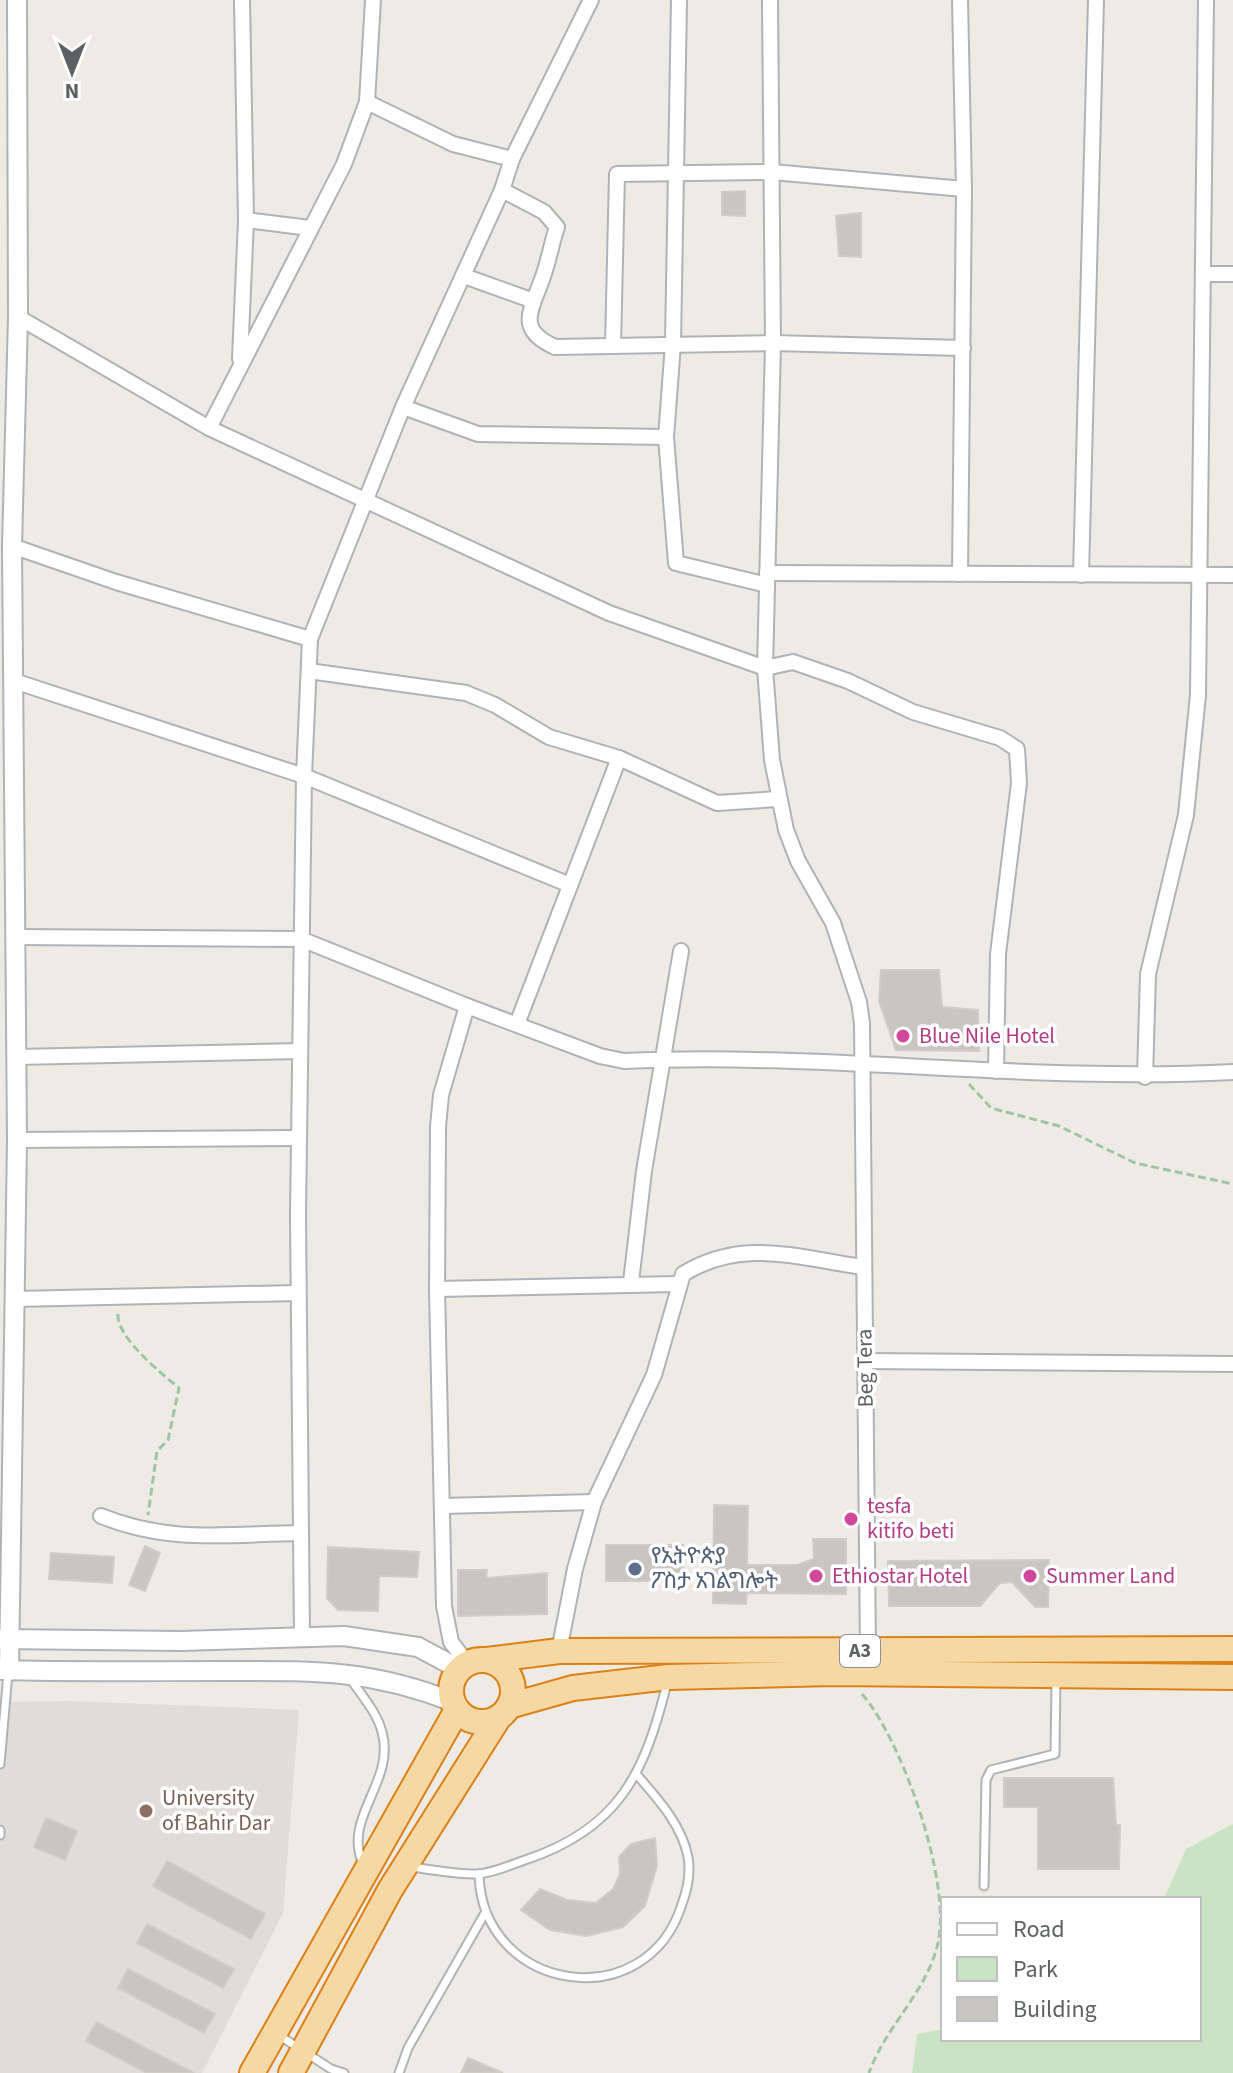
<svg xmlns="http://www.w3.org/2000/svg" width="1233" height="2073" font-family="'Source Sans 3','Noto Sans Ethiopic',sans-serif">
	<rect width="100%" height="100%" fill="#eeebe5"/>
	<!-- education -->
	<path fill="#e0dcd7" d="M69 1701 299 1710 283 1913 202 2073H0V1702Z"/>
	<!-- green -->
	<path fill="#c9e3c4" d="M1233 1824V2073H912L917 2034 943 2029V2039H1199V1899H1164L1186 1849Z"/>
	<!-- building -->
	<g fill="#c9c6c2" stroke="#d2ccc4" stroke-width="2">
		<path d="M745 191V216L722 215V192Z"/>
		<path d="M861 213V257L839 256 836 216Z"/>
		<path d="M881 970H939L942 1007 978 1010 979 1051 896 1050 879 1001Z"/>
		<path d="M714 1505 748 1506 747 1565H797L814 1559 813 1539H846V1594L747 1593 746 1604 713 1603Z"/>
		<rect x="606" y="1545" width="77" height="36"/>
		<path d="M145 1546 160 1553 145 1591 129 1585Z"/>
		<path d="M328 1547 419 1552 417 1577 379 1576 378 1611 338 1610 327 1598Z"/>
		<path d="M51 1553 114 1557 112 1583 49 1579Z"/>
		<path d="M1049 1560 1048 1607H1035L1012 1582 1000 1583 980 1606H889L888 1561Z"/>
		<path d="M458 1570H487L486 1578 547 1573V1614L458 1616Z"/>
		<path d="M1004 1778H1113L1116 1825H1120L1119 1869H1038V1807H1004Z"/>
		<path d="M46 1818 77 1831 65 1860 34 1847Z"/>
		<path d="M655 1838 657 1866 645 1906 623 1927 586 1936 550 1930 521 1910 540 1889 567 1900 596 1903 613 1889 620 1874 619 1857 631 1844Z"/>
		<path d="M167 1861 265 1914 251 1939 153 1886Z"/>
		<path d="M147 1924 234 1969 223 1988 137 1943Z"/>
		<path d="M128 1969 215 2014 204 2033 118 1988Z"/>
		<path d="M96 2022 194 2073H147L86 2041Z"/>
		<path d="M468 2058 503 2073H461Z"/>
	</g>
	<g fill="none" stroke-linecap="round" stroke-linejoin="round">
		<defs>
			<g id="service">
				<path d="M350 1678C361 1695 377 1712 382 1732 396 1782 342 1817 363 1864"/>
				<path d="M0 1764 8 1673"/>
				<path d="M0 1830V1835"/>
				<path d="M410 1867C431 1869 456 1875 478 1874 493 1873 510 1865 525 1860 619 1829 645 1773 667 1683"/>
				<path d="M479 1874C482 1993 647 2018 682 1904 688 1888 691 1874 688 1857 682 1825 657 1798 637 1775"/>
				<path d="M984 1886 986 1780 991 1770 1055 1754 1056 1678"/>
				<path d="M280 2036 331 2069 344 2073"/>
				<path d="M399 2073 408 2048 485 1913"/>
			</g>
			<g id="minor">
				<path d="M679 0 673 344 666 437 676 563 767 585"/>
				<path d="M770 0 773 343 765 668 772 760 786 830 798 861 833 923 859 1002 862 1023 868 1654"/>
				<path d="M367 102 453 144 512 159"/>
				<path d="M502 190 544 212 557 227C551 245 548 265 541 282 530 312 517 330 555 347L773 343 963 348"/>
				<path d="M246 220 310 228"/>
				<path d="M1203 274H1233"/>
				<path d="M464 276 531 300"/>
				<path d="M18 317 209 428 609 613 765 668 793 662 848 681 913 712 1000 738 1017 749 1019 783 998 954 996 1071"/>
				<path d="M613 346 617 174 772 172 964 189"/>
				<path d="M240 359 246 220 242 0"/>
				<path d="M403 407 478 434 666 437"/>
				<path d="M209 428 344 164 367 102 373 0"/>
				<path d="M12 546 116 582 310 639"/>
				<path d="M767 573 1233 575"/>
				<path d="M960 574 964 189 960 0"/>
				<path d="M1081 575 1096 0"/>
				<path d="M309 671 466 693 495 705 549 737 619 758 717 803 778 799"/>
				<path d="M14 681 304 776 570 885"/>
				<path d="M16 937 301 939 467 1006 600 1056 624 1061C828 1052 1030 1083 1233 1072"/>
				<path d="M467 1006 441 1095 438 1127 437 1289 444 1606 451 1642 467 1663"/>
				<path d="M517 1024 619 758"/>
				<path d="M15 1057 299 1051"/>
				<path d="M1145 1077 1148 974 1186 815 1198 695 1206 0"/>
				<path d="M17 1140 298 1138"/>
				<path d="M631 1282 644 1171 681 951"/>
				<path d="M437 1289 677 1284"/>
				<path d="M15 1299 297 1293"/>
				<path d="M865 1361 1233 1364"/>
				<path d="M442 1506 594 1502"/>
				<path d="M101 1516C170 1544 227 1534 300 1533"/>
				<path d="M302 1637 298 1215 304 776 310 639 403 407 502 190 512 159 591 0"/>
				<path d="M559 1651 575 1569 594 1502 654 1375 683 1274C743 1237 797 1258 863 1267"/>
			</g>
			<g id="tertiary">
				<path d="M0 1639 180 1641 344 1636 418 1647 459 1669"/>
				<path d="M0 1670C73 1672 146 1671 219 1671 308 1671 368 1668 453 1702"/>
				<path d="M9 1671 17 1140 12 546 18 317 17 0"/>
			</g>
			<g id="trunk">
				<path d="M487 1660 559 1651 1233 1649"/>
				<circle cx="482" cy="1691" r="31"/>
				<path d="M509 1706 573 1688 669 1677 833 1673 1233 1677"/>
				<path d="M252 2073 457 1710"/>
				<path d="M291 2073 390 1890 499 1717"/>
			</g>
		</defs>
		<!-- service casing -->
		<use href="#service" stroke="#b0b3b6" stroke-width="11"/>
		<!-- minor casing -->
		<use href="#minor" stroke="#b0b3b6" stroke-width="18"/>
		<!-- tertiary casing -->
		<use href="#tertiary" stroke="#b0b3b6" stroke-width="22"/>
		<!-- trunk casing -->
		<use href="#trunk" stroke="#dd8117" stroke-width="28"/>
		<!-- path -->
		<g stroke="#a0c5a5" stroke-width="3" stroke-dasharray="8 4" stroke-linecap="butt">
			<path d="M969 1084 991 1108 1059 1126 1135 1163 1233 1184"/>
			<path d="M118 1314C116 1337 162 1374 179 1388L168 1440 157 1451 148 1515"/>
			<path d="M862 1694C902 1740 952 1882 938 1943 927 1992 885 2027 869 2073"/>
		</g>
		<!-- service -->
		<use href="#service" stroke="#fff" stroke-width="7"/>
		<!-- minor -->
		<use href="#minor" stroke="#fff" stroke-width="14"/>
		<!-- tertiary -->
		<use href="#tertiary" stroke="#fff" stroke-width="18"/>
		<!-- trunk -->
		<use href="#trunk" stroke="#f5d8a4" stroke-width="24"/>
	</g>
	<!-- markers -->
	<g fill="#d1479c" stroke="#fff" stroke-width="3">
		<circle cx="903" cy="1036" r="8"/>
		<circle cx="851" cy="1519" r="8"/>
		<circle cx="816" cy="1576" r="8"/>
		<circle cx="1030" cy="1576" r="8"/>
	</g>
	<circle fill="#5c6f8a" stroke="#fff" stroke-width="3" cx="635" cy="1569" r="8"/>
	<circle fill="#8d6e63" stroke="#fff" stroke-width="3" cx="146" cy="1811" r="8"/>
	<g text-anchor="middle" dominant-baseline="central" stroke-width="7" stroke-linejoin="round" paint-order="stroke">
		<!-- shield labels -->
		<rect fill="#fff" stroke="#8e9092" stroke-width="2" x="840" y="1635" width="40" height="32" rx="6"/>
		<g font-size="20" font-weight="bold" fill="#5d6164">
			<text x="860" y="1651">A3</text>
		</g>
		<!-- hotel labels -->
		<g font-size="22" fill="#b23c85" stroke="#fff" text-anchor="start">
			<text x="919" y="1036">Blue Nile Hotel</text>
			<text x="867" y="1506">tesfa<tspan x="867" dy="25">kitifo beti</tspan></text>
			<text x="832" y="1576">Ethiostar Hotel</text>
			<text x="1046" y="1576">Summer Land</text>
		</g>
		<!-- street labels -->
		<g font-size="22" fill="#5d6164" stroke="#fff">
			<text transform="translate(865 1368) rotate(-91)">Beg Tera</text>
		</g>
		<!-- service labels -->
		<g font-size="22" fill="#4e5e75" stroke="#fff" text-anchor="start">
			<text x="651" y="1556">የኢትዮጵያ<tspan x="651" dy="25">ፖስታ አገልግሎት</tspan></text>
		</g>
		<!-- education labels -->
		<g font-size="22" fill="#785e54" stroke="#fff" text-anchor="start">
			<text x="162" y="1798">University<tspan x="162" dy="25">of Bahir Dar</tspan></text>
		</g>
	</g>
	<!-- legend -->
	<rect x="941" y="1897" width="260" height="144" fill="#ffffff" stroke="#bec0c1" stroke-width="2"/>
	<rect x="957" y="1923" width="40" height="12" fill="#ffffff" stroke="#bec0c1" stroke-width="2"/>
	<text x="1013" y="1937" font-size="24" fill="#5d6164">Road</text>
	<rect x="957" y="1957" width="40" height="24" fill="#c9e3c4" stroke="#bec0c1" stroke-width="2"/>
	<text x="1013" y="1977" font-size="24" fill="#5d6164">Park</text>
	<rect x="957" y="1997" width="40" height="24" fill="#c9c6c2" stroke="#bec0c1" stroke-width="2"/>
	<text x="1013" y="2017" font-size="24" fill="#5d6164">Building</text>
	<!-- north arrow -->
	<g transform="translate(72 72) rotate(180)" stroke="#ffffff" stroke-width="6" paint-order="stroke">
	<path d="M0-6L14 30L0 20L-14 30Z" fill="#5d6164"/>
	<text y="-12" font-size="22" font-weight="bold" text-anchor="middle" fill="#5d6164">N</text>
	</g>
</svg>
